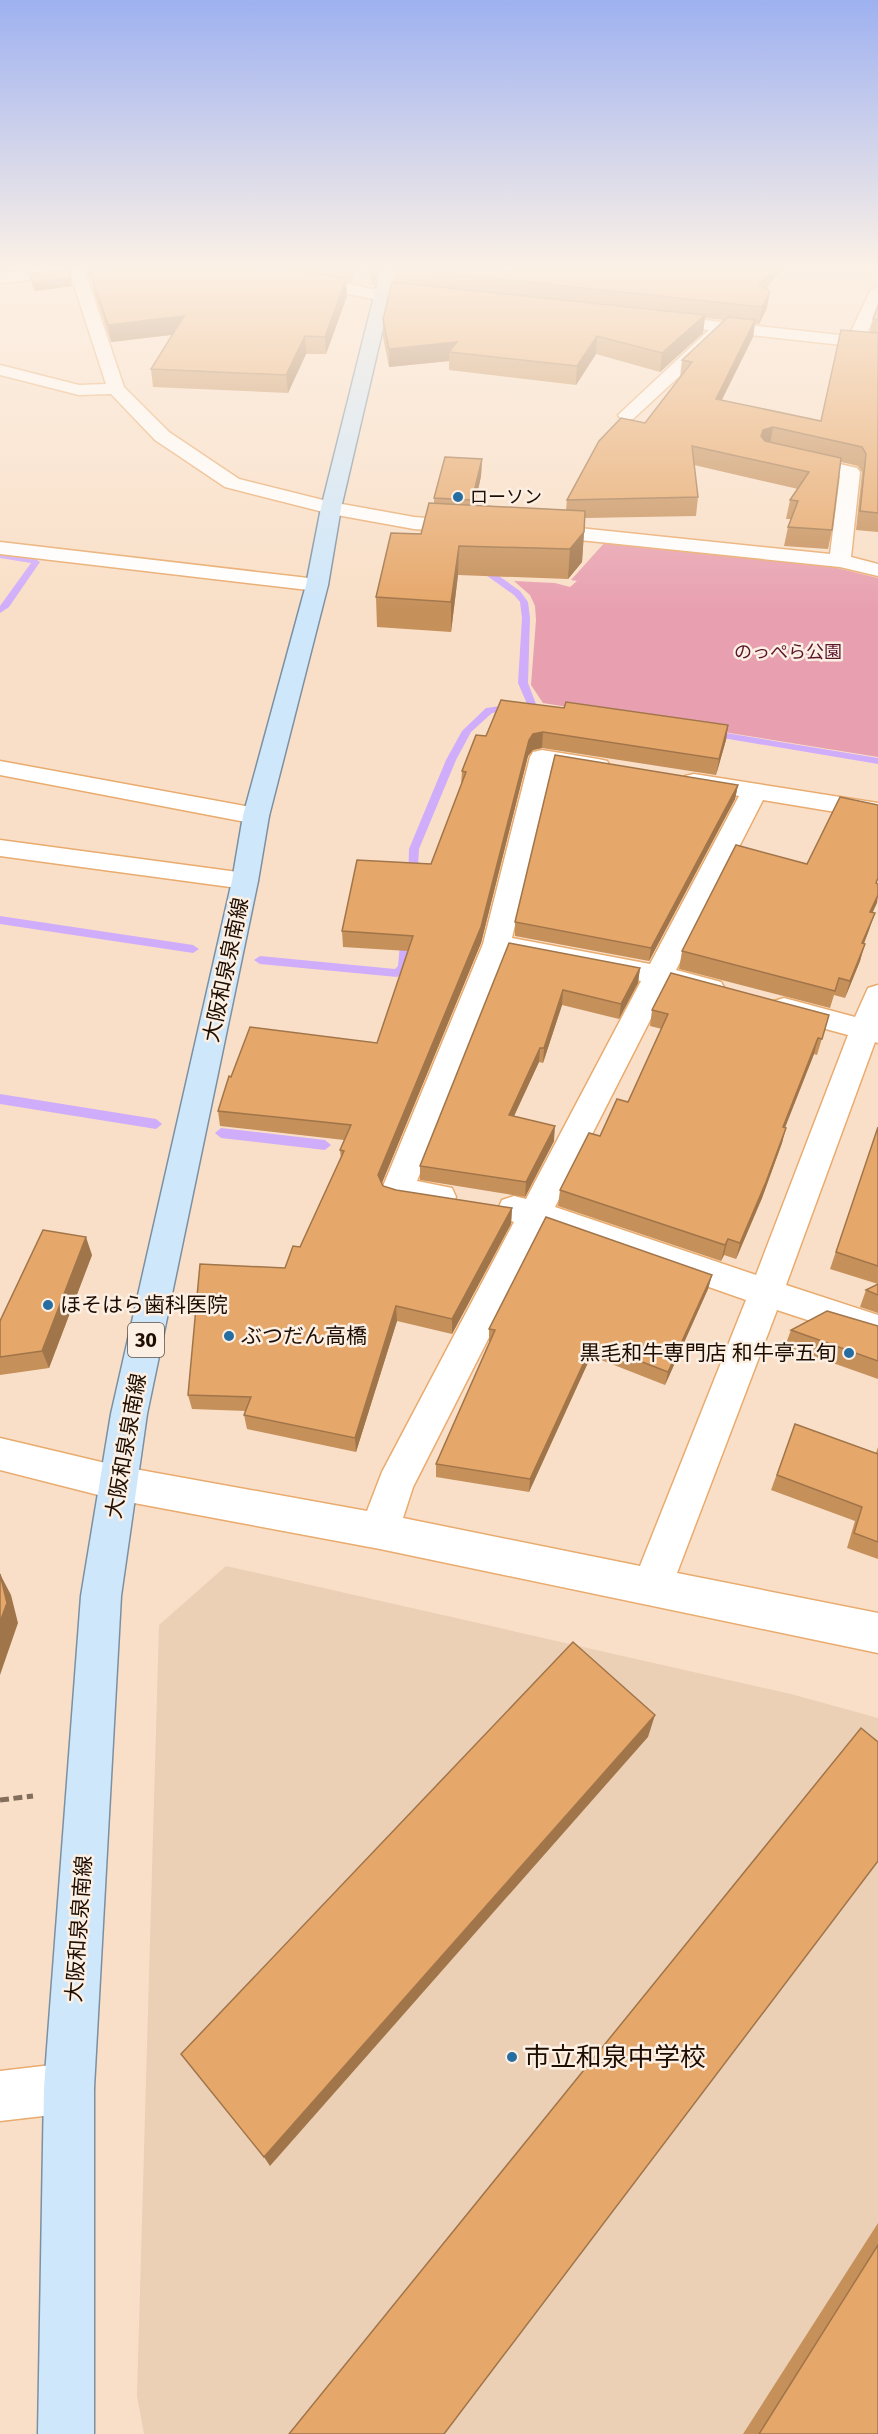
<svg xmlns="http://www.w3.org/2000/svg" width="878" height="2434" font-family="'Fira Sans','Noto Sans JP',sans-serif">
	<rect width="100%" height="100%" fill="#f9dfc7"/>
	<!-- built -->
	<path fill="#ebd0b6" d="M226 1566 791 1694 878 1718V2434H144L137 2396 159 1625Z"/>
	<!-- green -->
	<path fill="#e8a0b0" d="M606 541 833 567 878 578V757L543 703 531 685 536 620 535 606 530 595 514 581 555 583 570 587 577 581 571 580Z"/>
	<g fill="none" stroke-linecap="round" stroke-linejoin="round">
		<!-- stream -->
		<g fill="#d0adfb" fill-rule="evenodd">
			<path d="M0 552 31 556 40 562 9 607 0 613V606L31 563 0 558Z"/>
			<path d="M479 566H485L520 591 528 602 530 618 528 683 536 704 534 706H528L518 683 522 618 520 602 514 595 479 570Z"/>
			<path d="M515 704 520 707 518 709 492 713 471 732 456 760 419 849 417 881 412 884 408 883 409 849 446 760 462 731 486 708Z"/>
			<path d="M708 730 878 758V764L705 735V731Z"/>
			<path d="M0 916 193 945 199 949 193 953 0 924Z"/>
			<path d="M407 929 413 933 410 967 397 977 260 964 254 960 260 956 395 969 398 966 401 933Z"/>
			<path d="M0 1094 156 1119 162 1124 156 1129 0 1104Z"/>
			<path d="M221 1128 325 1140 331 1145 325 1150 221 1138 215 1133Z"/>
		</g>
		<defs>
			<g id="minor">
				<path d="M59 268H84L124 387 169 432 239 479 331 502 414 517 468 521 475 523 478 527 475 531 468 533 414 529 331 514 225 487 155 440 111 394 79 395 0 375V365L79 385 106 384 71 276 0 283V273Z"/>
				<path d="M237 268H266L373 289 394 287 420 289 428 294C422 300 385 298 373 299L245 273Z"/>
				<path d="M878 286V308L865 338 878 339V349L724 332 722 337 633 419H621L618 415 709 330 659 325 651 320 653 317 659 315 849 336 870 291Z"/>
				<path d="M796 454 857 468 860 472 851 557 878 564V576L840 567 541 536 534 534 531 530 534 526 541 524 830 554 840 476 789 464 787 460 789 456Z"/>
				<path d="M0 542 317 579 325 580 328 585 325 590 317 591 0 554Z"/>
				<path d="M542 750 598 759 607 761 610 766 607 771 598 773 552 766 512 938 650 964 739 796 685 786 682 781 685 776 694 774 878 803V819L763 800 676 970 721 982 725 989 721 996 711 999 667 987 555 1207 756 1275 848 1035 774 1015 769 1008 774 1001 784 998 855 1017 868 988 878 985V1043L875 1042 786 1285 878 1315V1343L777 1310 677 1573 878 1613V1653L380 1549 118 1500 0 1470V1438L118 1466 367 1511 382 1472 514 1222 502 1218 498 1209 502 1200 514 1196 526 1199 641 981 507 955 417 1181 452 1188 456 1197 452 1206 440 1210 386 1200 381 1191 483 944 530 757 533 752ZM544 1229 746 1300 640 1566 403 1518 413 1487Z"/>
				<path d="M0 761 256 808 265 811 269 816 265 821 256 824 0 775Z"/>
				<path d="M0 840 245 873 254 875 258 881 254 887 245 889 0 856Z"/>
				<path d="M69 2063 86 2071 94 2088 86 2105 69 2113 0 2121V2071Z"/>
			</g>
			<path id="major" d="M381 268H397L341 508 328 585 269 816 258 881 147 1414 121 1596 94 2088V2434H38L44 2088 81 1596 111 1414 232 881 243 816 306 585 321 508Z"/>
		</defs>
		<!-- minor casing -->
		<use href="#minor" stroke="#e9ab6e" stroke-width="3"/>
		<!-- major casing -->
		<use href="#major" stroke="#7c90a2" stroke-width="3"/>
		<!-- path -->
		<path stroke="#836e5c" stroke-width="5" stroke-dasharray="9 4.5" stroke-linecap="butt" d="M0 1800 33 1796"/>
		<!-- minor -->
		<use href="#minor" fill="#fff" fill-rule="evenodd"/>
		<!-- major -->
		<use href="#major" fill="#cee7fb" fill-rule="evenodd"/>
	</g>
	<!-- wall -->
	<g fill="#c6905b">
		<path d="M85 268H356L351 283 346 282 347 296 326 354H306L288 393 153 387 151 369 172 335 111 342 93 289 91 275H89Z"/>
		<path d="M369 268H379L374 285H372Z"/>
		<path d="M395 268 766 289 767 308 759 324H755L753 337 722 400 821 421 870 332 873 319 878 305V532L856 530 862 472 858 466 841 462 832 530 828 549 784 546 788 527 791 519H786L790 500 798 489 694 465 698 497 696 516 585 518 582 562 568 579 458 575 451 632 377 627 376 597 421 534 434 503V498L482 459 481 476 475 505 566 510 567 500 645 423 680 377 682 360 725 320 705 318 703 333 660 372 596 354 576 385 449 370V361L389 367 383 337V319L395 282Z"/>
		<path d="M29 274 72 286 35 291 31 282Z"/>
		<path d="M564 708 728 725 726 740 716 775 542 748 533 750 528 756 481 943 382 1183 383 1186 396 1190 512 1208 511 1224 452 1334 397 1321 356 1452 247 1429 244 1415 246 1411 192 1409 188 1395 300 1247 341 1158 340 1150 344 1140 220 1126 218 1111 231 1077 377 1043 408 951 343 947 342 931 431 864 461 785 462 771 486 736Z"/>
		<path d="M738 785 735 799 649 961 515 936V922Z"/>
		<path d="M878 884 869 930 864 944 860 961 845 998 834 995 830 1008 679 969 682 951Z"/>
		<path d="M509 943 640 968 638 983 619 1019 562 1005 543 1063 539 1062 514 1116 554 1141 525 1197 420 1180V1166Z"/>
		<path d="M652 1010 829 1015 817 1055 814 1054 785 1127 782 1143 762 1198 736 1259 724 1255 721 1261 558 1206 560 1190 628 1102 662 1029 650 1026Z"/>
		<path d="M878 1127V1284L830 1269Z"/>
		<path d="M92 1255 49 1368 0 1375V1321Z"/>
		<path d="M712 1275 708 1289 665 1385 591 1356 529 1492 436 1477V1464L489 1343V1329Z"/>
		<path d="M878 1284V1313L860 1307 866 1290Z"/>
		<path d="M878 1326V1379L785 1346 791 1330Z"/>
		<path d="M795 1424 876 1453 878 1447V1559L847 1548 855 1521 771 1490Z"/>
		<path d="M878 2223V2434H743Z"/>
	</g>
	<!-- shaded-wall -->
	<g fill="#a1754a">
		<path d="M87 268H136L90 272 91 275H89Z"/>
		<path d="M351 268H356L351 283Z"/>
		<path d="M374 268H379L374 285Z"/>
		<path d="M772 268H783L756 301 759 285Z"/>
		<path d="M71 278 72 286 35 291 33 282Z"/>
		<path d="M346 279 347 296 326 354 325 337Z"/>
		<path d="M770 291 767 308 759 324 762 307Z"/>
		<path d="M705 315 703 333 660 372 662 353Z"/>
		<path d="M184 316 186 333 111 342 108 325Z"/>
		<path d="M755 320 753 337 713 417 716 399Z"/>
		<path d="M305 336 306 354 288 393 286 375Z"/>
		<path d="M597 336 596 354 576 385 577 366Z"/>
		<path d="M457 342 449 352V361L389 367V349Z"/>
		<path d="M773 427 770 445 760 448 761 436 763 430Z"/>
		<path d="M482 459 481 476 472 518V500Z"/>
		<path d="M584 532 582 562 568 579 570 549Z"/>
		<path d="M459 546 458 575 451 632V602Z"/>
		<path d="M728 725 726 740 716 775 719 759Z"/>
		<path d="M543 732 542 748 533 750 528 756 481 943 379 1190 378 1175 529 740 533 734Z"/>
		<path d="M738 785 735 799 649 961 651 948Z"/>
		<path d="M878 895 877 903 865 929 870 912Z"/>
		<path d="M875 913 869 930 857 960 862 943Z"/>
		<path d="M865 944 860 961 845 998 850 981Z"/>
		<path d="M640 968 638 983 619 1019 621 1004Z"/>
		<path d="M563 990 562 1005 543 1063 544 1048Z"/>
		<path d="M818 1038 814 1054 779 1143 783 1127Z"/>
		<path d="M540 1048 539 1062 508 1129 509 1115Z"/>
		<path d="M555 1126 554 1141 525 1197 526 1182Z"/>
		<path d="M786 1128 782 1143 762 1198 736 1259 740 1243Z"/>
		<path d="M512 1208 511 1224 452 1334V1319Z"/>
		<path d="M86 1237 92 1255 49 1368 42 1351Z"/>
		<path d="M728 1239 724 1255 721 1261 725 1245Z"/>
		<path d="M712 1275 708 1289 665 1385 668 1372Z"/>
		<path d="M396 1306 397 1321 356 1452 355 1438Z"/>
		<path d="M593 1343 591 1356 529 1492 530 1479Z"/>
		<path d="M0 1574 11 1595 18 1623 0 1675Z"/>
		<path d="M655 1715 648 1737 270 2166 264 2157Z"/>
	</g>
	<!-- building -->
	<g fill="#e6a76a" stroke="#a1754a" stroke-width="1.5">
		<path d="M116 268H288L346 279 325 337 305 336 286 375 151 369 184 316 108 325 90 272Z"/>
		<path d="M395 268H772L759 285 770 291 762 307Z"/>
		<path d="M68 269 71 278 33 282 29 274Z"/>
		<path d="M392 282 705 315 662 353 597 336 577 366 449 352 457 342 389 349 383 319Z"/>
		<path d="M878 305V320L873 319Z"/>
		<path d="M728 317 755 320 716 399 821 421 841 330 878 333V513L860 511 866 454 862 447 773 427 763 430 761 436 765 441 841 458 832 530 788 527 798 501 790 500 809 472 692 446 698 497 567 500 599 441 621 418 645 423 692 362 682 360Z"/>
		<path d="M445 457 482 459 472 500 434 498Z"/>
		<path d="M429 503 585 511 584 532 570 549 459 546 451 602 376 597 391 533 421 534Z"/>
		<path d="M501 700 564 708 566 702 728 725 719 759 543 732 533 734 529 740 481 927 378 1175 383 1186 396 1190 512 1208 452 1319 396 1306 355 1438 244 1415 251 1397 188 1395 200 1264 285 1268 293 1246 300 1247 344 1151 340 1150 351 1125 218 1111 229 1076 231 1077 250 1027 377 1043 413 936 342 931 357 860 431 864 466 772 462 771 476 735 486 736Z"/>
		<path d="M555 755 738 785 651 948 515 922Z"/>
		<path d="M840 797 878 805V878L876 883 878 884V895L870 912 875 913 862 943 865 944 850 981 839 978 835 991 682 951 736 845 807 864Z"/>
		<path d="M509 943 640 968 621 1004 563 990 544 1048H540L509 1115 555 1126 526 1182 420 1166Z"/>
		<path d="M671 973 829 1015 822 1039 818 1038 783 1127 786 1128 766 1182 740 1243 728 1239 725 1245 560 1190 589 1133 600 1136 617 1099 628 1102 668 1014 652 1010Z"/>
		<path d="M878 1127V1266L836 1252Z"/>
		<path d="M546 1217 712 1275 668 1372 593 1343 530 1479 436 1464 495 1330 489 1329Z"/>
		<path d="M43 1230 86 1237 42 1351 0 1357V1321Z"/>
		<path d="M878 1284V1295L866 1290Z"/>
		<path d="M827 1311 878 1326V1361L791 1330Z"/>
		<path d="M795 1424 878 1454V1542L854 1533 862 1507 777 1475Z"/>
		<path d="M0 1574 7 1603 0 1622Z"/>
		<path d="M573 1642 655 1715 264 2157 181 2054Z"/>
		<path d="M861 1728 878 1742V1861L444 2434H289Z"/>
		<path d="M878 2245V2434H759Z"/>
	</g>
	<!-- sky -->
	<linearGradient id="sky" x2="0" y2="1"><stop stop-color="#9eb1f0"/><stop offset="0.44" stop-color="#fcf1e6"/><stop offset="1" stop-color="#fcf1e6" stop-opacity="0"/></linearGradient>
	<rect width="878" height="609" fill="url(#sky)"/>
	<!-- markers -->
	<g fill="#266da1" stroke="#fcefe3" stroke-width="2">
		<circle cx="458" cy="497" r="6"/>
		<circle cx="48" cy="1305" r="6"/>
		<circle cx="229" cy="1336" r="6"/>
		<circle cx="849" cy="1353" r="6"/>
		<circle cx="512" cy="2057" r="6"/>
	</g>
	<g text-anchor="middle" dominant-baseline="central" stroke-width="5" stroke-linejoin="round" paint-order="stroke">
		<!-- far-poi labels -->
		<g font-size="18" fill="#1e0d00" stroke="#fcefe3" text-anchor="start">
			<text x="470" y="497">ローソン</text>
		</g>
		<!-- far-park labels -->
		<g font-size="18" fill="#5a142c" stroke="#fcefe3">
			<text x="788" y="652">のっぺら公園</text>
		</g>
		<!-- shield labels -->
		<rect fill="#fcefe3" stroke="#615144" stroke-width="1.5" x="128" y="1323" width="36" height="34" rx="4.5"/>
		<g font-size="20" font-weight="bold" fill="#1e0d00">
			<text x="146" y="1340">30</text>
		</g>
		<!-- street labels -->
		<g font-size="21" fill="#1e0d00" stroke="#fcefe3">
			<text transform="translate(226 970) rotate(-78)">大阪和泉泉南線</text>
			<text transform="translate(126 1446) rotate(-80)">大阪和泉泉南線</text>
			<text transform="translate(79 1929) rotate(-86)">大阪和泉泉南線</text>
		</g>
		<!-- poi labels -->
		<g font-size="21" fill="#1e0d00" stroke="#fcefe3" text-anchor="start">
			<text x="60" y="1305">ほそはら歯科医院</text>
			<text x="241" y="1336">ぶつだん高橋</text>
			<text x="837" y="1353" text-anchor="end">黒毛和牛専門店 和牛亭五旬</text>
		</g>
		<!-- near-poi labels -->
		<g font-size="26" fill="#1e0d00" stroke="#fcefe3" text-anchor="start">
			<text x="524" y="2057">市立和泉中学校</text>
		</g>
	</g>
</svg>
